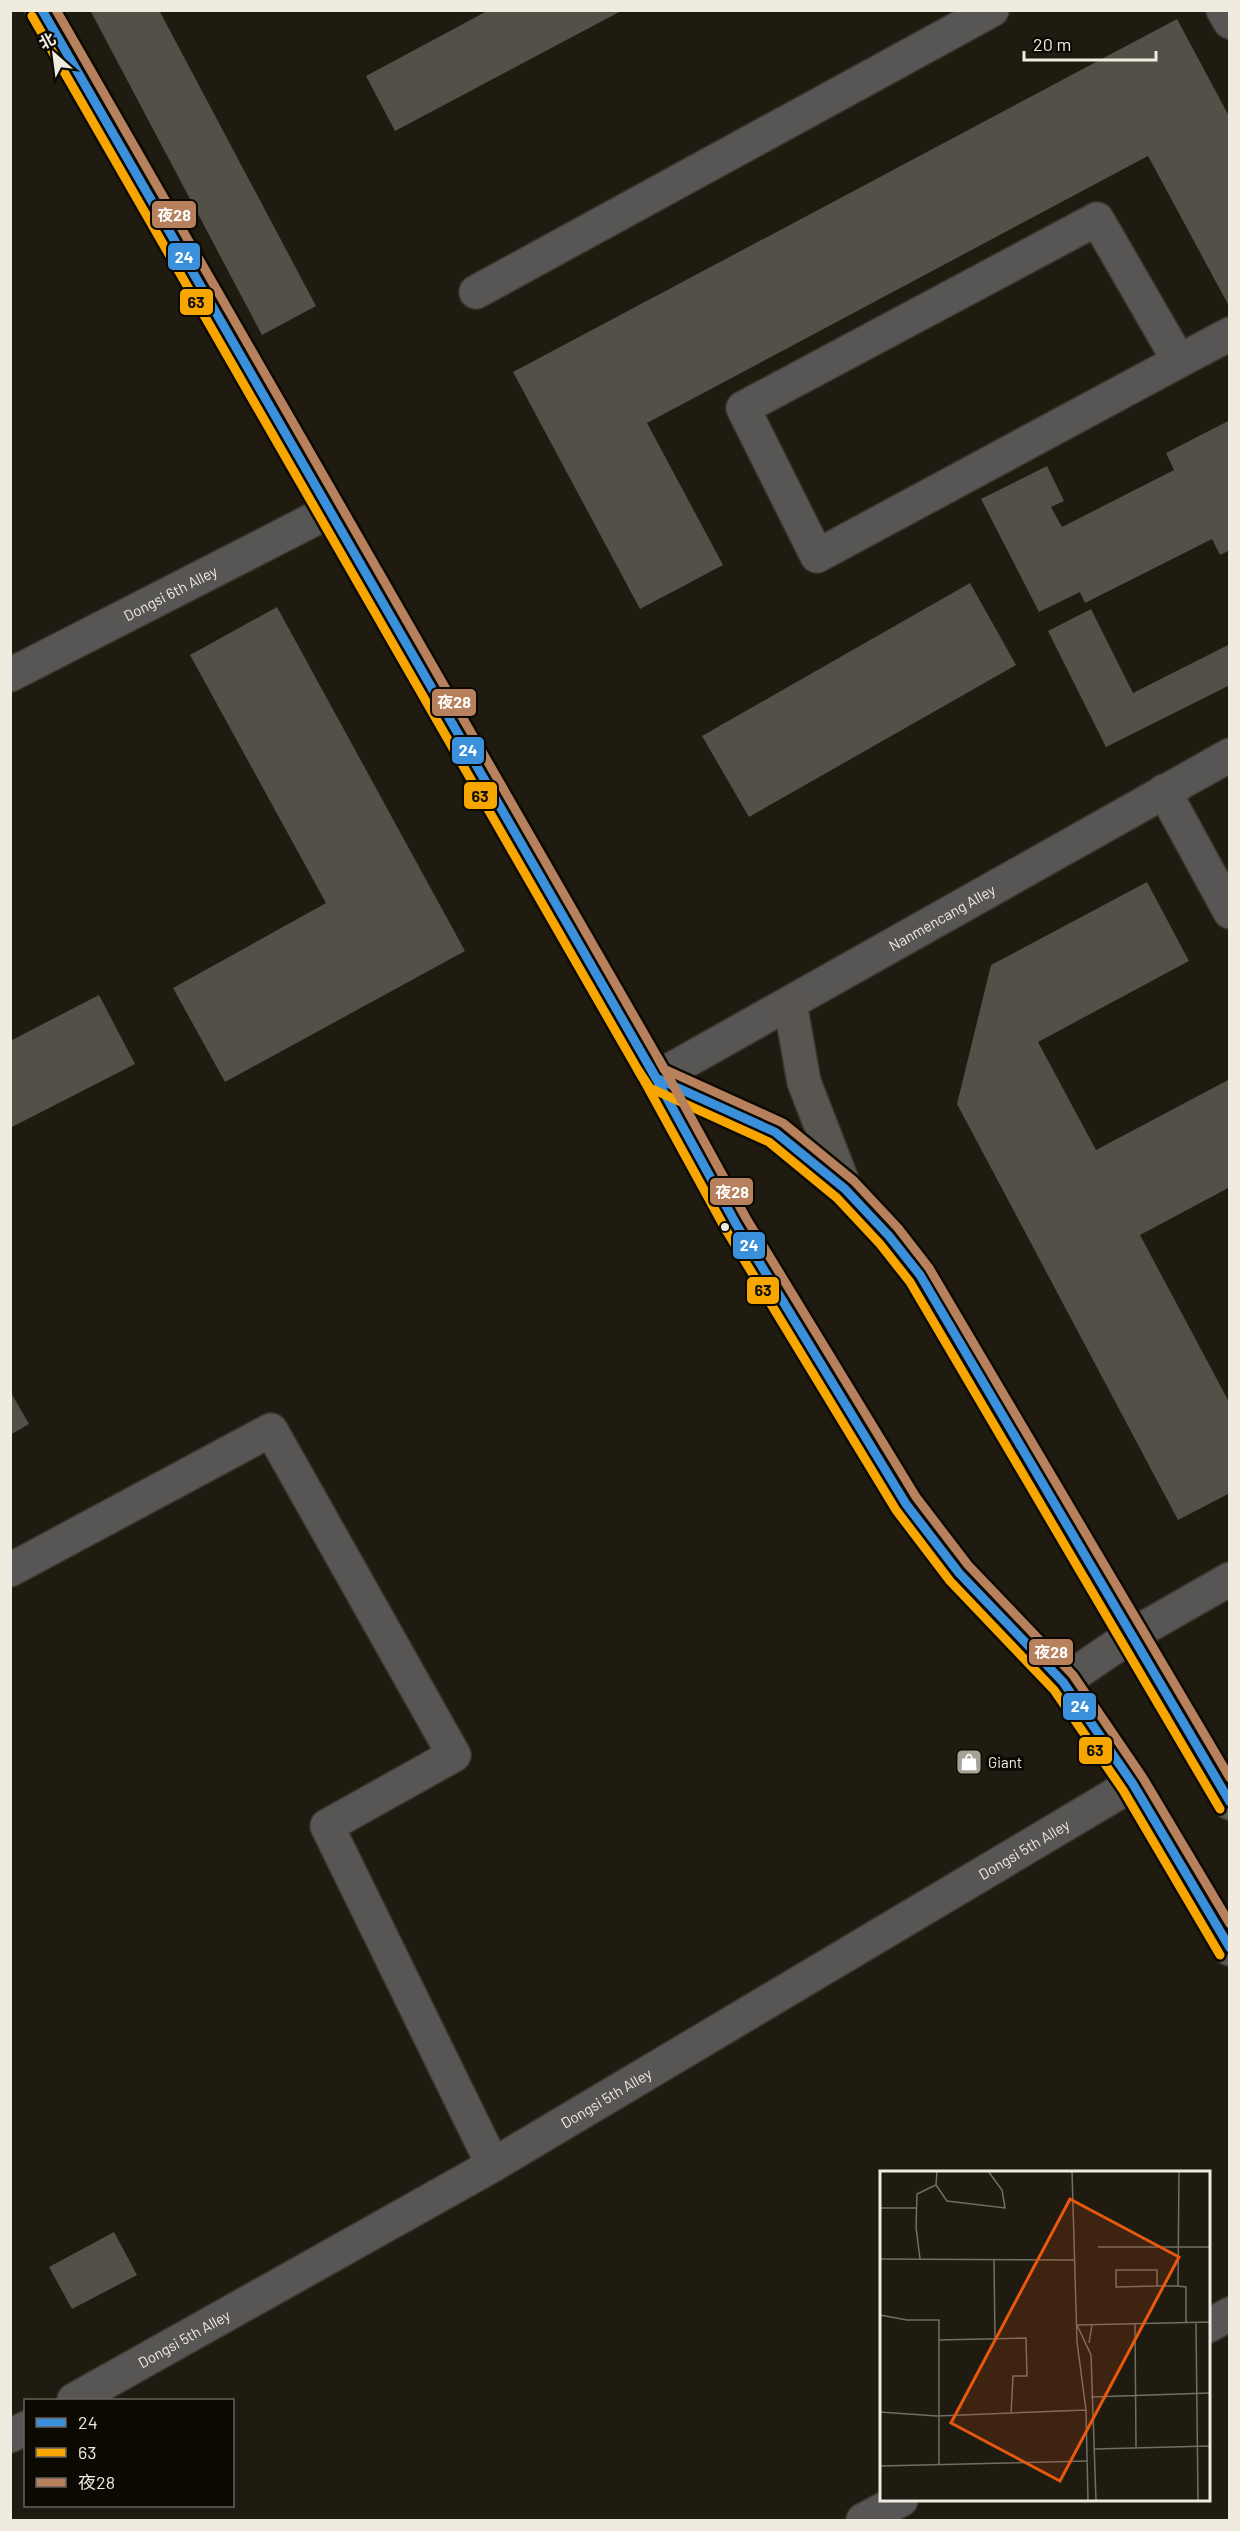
<svg xmlns="http://www.w3.org/2000/svg" width="1240" height="2531" font-family="Barlow,'Noto Sans SC',sans-serif">
	<rect width="100%" height="100%" fill="#1f1b11"/>
	<!-- building -->
	<g fill="#544f47">
		<path d="M90 10H159L316 306 262 335Z"/>
		<path d="M489 10H623L395 131 366 76Z"/>
		<path d="M1177 19 1230 118V308L1148 156 647 423 723 565 640 609 513 372Z"/>
		<path d="M1230 420V550L1220 555 1212 539 1085 603 1080 592 1039 612 981 499 1047 466 1064 501 1051 507 1062 527 1174 470 1166 453Z"/>
		<path d="M970 583 1016 665 749 817 702 736Z"/>
		<path d="M277 607 465 951 225 1082 173 988 326 903 190 655Z"/>
		<path d="M1091 609 1133 693 1230 644V685L1106 747 1048 631Z"/>
		<path d="M1147 882 1189 961 1038 1042 1096 1150 1230 1079V1187L1140 1235 1228 1400 1230 1399V1493L1178 1520 957 1104 991 965Z"/>
		<path d="M99 995 135 1064 10 1128V1041Z"/>
		<path d="M10 1391 29 1424 10 1435Z"/>
		<path d="M114 2232 137 2275 72 2309 49 2267Z"/>
	</g>
	<g fill="none" stroke-linecap="round" stroke-linejoin="round">
		<defs>
			<g id="minor">
				<path d="M1223 10 1230 22"/>
				<path d="M476 292 992 10"/>
				<path d="M1179 361 1097 219 743 408 817 556 1179 361 1230 334"/>
				<path id="s1" d="M10 675 330 511"/>
				<path d="M1164 791 1230 912"/>
				<path id="s2" d="M656 1078 1230 755"/>
				<path d="M10 1570 271 1430 454 1755 327 1826 493 2165"/>
				<path d="M1063 1682 1132 1635 1230 1579"/>
				<path d="M1208 2326 1230 2314"/>
				<path id="s3" d="M74 2400 493 2165 1133 1784"/>
				<path d="M10 2436 26 2428"/>
				<path d="M863 2520 901 2500"/>
			</g>
			<g id="major">
				<path d="M42 10 656 1078 736 1224 906 1504 959 1573 1063 1682 1133 1784 1230 1949"/>
				<path d="M790 1003 804 1082 845 1188"/>
				<path d="M656 1078 775 1132 845 1189 889 1236 920 1275 1230 1803"/>
			</g>
		</defs>
		<!-- minor casing -->
		<use href="#minor" stroke="#3b372f" stroke-width="36"/>
		<!-- major casing -->
		<use href="#major" stroke="#3b372f" stroke-width="36"/>
		<!-- minor -->
		<use href="#minor" stroke="#585654" stroke-width="33"/>
		<!-- major -->
		<use href="#major" stroke="#595652" stroke-width="33"/>
		<defs>
			<g id="bus-1">
				<path d="M42 10 656 1078 736 1224 906 1504 959 1573 1063 1682 1133 1784 1230 1948"/>
				<path d="M648 1064 656 1078 775 1132 845 1189 889 1236 920 1275 1230 1802"/>
			</g>
			<g id="bus-2">
				<path d="M32 16 646 1084 726 1230 896 1510 950 1581 1054 1690 1123 1790 1220 1955"/>
				<path d="M638 1070 650 1088 769 1142 837 1198 880 1244 910 1282 1220 1809"/>
			</g>
			<g id="bus-3">
				<path d="M56 10 666 1072 746 1218 916 1497 968 1565 1073 1675 1143 1778 1230 1924"/>
				<path d="M658 1058 664 1069 783 1123 854 1181 898 1228 929 1268 1230 1778"/>
			</g>
		</defs>
		<!-- bus-1 casing -->
		<use href="#bus-1" stroke="#0c0903" stroke-width="14"/>
		<!-- bus-2 casing -->
		<use href="#bus-2" stroke="#0c0903" stroke-width="14"/>
		<!-- bus-3 casing -->
		<use href="#bus-3" stroke="#0c0903" stroke-width="14"/>
		<!-- bus-1 -->
		<use href="#bus-1" stroke="#3a90db" stroke-width="9"/>
		<!-- bus-2 -->
		<use href="#bus-2" stroke="#f7a600" stroke-width="9"/>
		<!-- bus-3 -->
		<use href="#bus-3" stroke="#b6815c" stroke-width="9"/>
	</g>
	<!-- icons -->
	<defs>
		<symbol id="shop-square" viewBox="-11 -11 22 22"><rect x="-9" y="-9" width="18" height="18" rx="4" fill="#a6a296" stroke="#0c0903"/><path d="M-5-2.5h2.3a2.7 3.5 0 0 1 5.4 0H5L5.5 6h-11ZM-1.5-2.5h3a1.5 2.3 0 0 0-3 0Z" fill="#fff"/></symbol>
	</defs>
	<g fill-rule="evenodd">
		<use href="#shop-square" x="954" y="1747" width="30" height="30"/>
	</g>
	<!-- markers -->
	<circle fill="#efebde" stroke="#0c0903" stroke-width="2" cx="725" cy="1227" r="5"/>
	<g text-anchor="middle" dominant-baseline="central" stroke-width="6" stroke-linejoin="round" paint-order="stroke">
		<!-- street labels -->
		<g font-size="15" fill="#efebde" stroke="#0c0903">
			<text stroke="none"><textPath href="#s1" startOffset="180">Dongsi 6th Alley</textPath></text>
			<text stroke="none"><textPath href="#s2" startOffset="328">Nanmencang Alley</textPath></text>
			<text stroke="none"><textPath href="#s3" startOffset="1098">Dongsi 5th Alley</textPath></text>
			<text stroke="none"><textPath href="#s3" startOffset="612">Dongsi 5th Alley</textPath></text>
			<text stroke="none"><textPath href="#s3" startOffset="126">Dongsi 5th Alley</textPath></text>
		</g>
		<!-- poi labels -->
		<g font-size="15" fill="#efebde" stroke="#0c0903" text-anchor="start">
			<text x="988" y="1762">Giant</text>
		</g>
	</g>
	<!-- overview -->
	<g transform="translate(880 2171)">
		<rect width="330" height="330" fill="#1f1b11"/>
		<path fill="none" stroke="#726e63" stroke-width="1.5" d="M192 0 197 171 206 239 208 330M299 0 298 115 306 116V152M56 14 67 30 125 37 122 19 108 0M0 37H36M218 76H330M0 88 195 89M40 88 36 56 37 23 56 14 57 0M114 88 115 167M277 115V99H236V116L277 115H298M0 144 27 149H59V294M316 152 318 330M255 153 256 276M197 154 330 151M197 154 211 184 216 330M59 169 146 167 147 205H133L131 243M209 172 212 154M211 226 330 222M0 241 57 245 206 239M215 278 330 275M0 295 208 290"/>
		<path fill="#e8590c" fill-opacity="0.15" stroke="#e8590c" stroke-width="3" d="M190 28 299 86 180 310 71 252Z"/>
		<rect width="330" height="330" fill="none" stroke="#efebde" stroke-width="3"/>
	</g>
	<g stroke="#0c0903" stroke-width="2">
		<rect x="151" y="200" width="46" height="29" rx="6" fill="#b6815c"/>
		<rect x="167" y="242" width="34" height="29" rx="6" fill="#3a90db"/>
		<rect x="179" y="288" width="35" height="28" rx="6" fill="#f7a600"/>
		<rect x="431" y="688" width="46" height="29" rx="6" fill="#b6815c"/>
		<rect x="451" y="736" width="34" height="29" rx="6" fill="#3a90db"/>
		<rect x="463" y="781" width="35" height="29" rx="6" fill="#f7a600"/>
		<rect x="709" y="1177" width="45" height="29" rx="6" fill="#b6815c"/>
		<rect x="732" y="1231" width="34" height="29" rx="6" fill="#3a90db"/>
		<rect x="746" y="1276" width="34" height="29" rx="6" fill="#f7a600"/>
		<rect x="1028" y="1638" width="46" height="28" rx="6" fill="#b6815c"/>
		<rect x="1062" y="1692" width="35" height="29" rx="6" fill="#3a90db"/>
		<rect x="1078" y="1736" width="35" height="29" rx="6" fill="#f7a600"/>
	</g>
	<g font-size="16" text-anchor="middle" font-weight="bold" fill="#fff">
		<text x="174" y="221">夜28</text>
		<text x="184" y="263">24</text>
		<text x="454" y="708">夜28</text>
		<text x="468" y="756">24</text>
		<text x="732" y="1198">夜28</text>
		<text x="749" y="1251">24</text>
		<text x="1051" y="1658">夜28</text>
		<text x="1080" y="1712">24</text>
	</g>
	<g font-size="16" text-anchor="middle" font-weight="bold" fill="#111">
		<text x="196" y="308">63</text>
		<text x="480" y="802">63</text>
		<text x="763" y="1296">63</text>
		<text x="1095" y="1756">63</text>
	</g>
	<!-- border -->
	<rect width="1240" height="2531" fill="none" stroke="#efebde" stroke-width="24"/>
	<!-- legend -->
	<rect x="24" y="2399" width="210" height="108" fill="#0c0903" stroke="#67635b" stroke-width="1.5"/>
	<rect x="36" y="2418" width="30" height="9" fill="#3a90db" stroke="#67635b" stroke-width="1.5"/>
	<text x="78" y="2429" font-size="18" fill="#efebde">24</text>
	<rect x="36" y="2448" width="30" height="9" fill="#f7a600" stroke="#67635b" stroke-width="1.5"/>
	<text x="78" y="2459" font-size="18" fill="#efebde">63</text>
	<rect x="36" y="2478" width="30" height="9" fill="#b6815c" stroke="#67635b" stroke-width="1.5"/>
	<text x="78" y="2489" font-size="18" fill="#efebde">夜28</text>
	<!-- north arrow -->
	<g transform="translate(54 54) rotate(332)" stroke="#0c0903" stroke-width="4.5" paint-order="stroke">
	<path d="M0-4.5L10 22L0 15L-10 22Z" fill="#efebde"/>
	<text y="-9" font-size="16" font-weight="bold" text-anchor="middle" fill="#efebde">北</text>
	</g>
	<!-- scale -->
	<path d="M1024 51v9h132v-9" fill="none" stroke="#efebde" stroke-width="3"/>
	<text x="1033" y="51" font-size="18" fill="#efebde" stroke="#0c0903" stroke-width="4.5" paint-order="stroke">20 m</text>
</svg>
